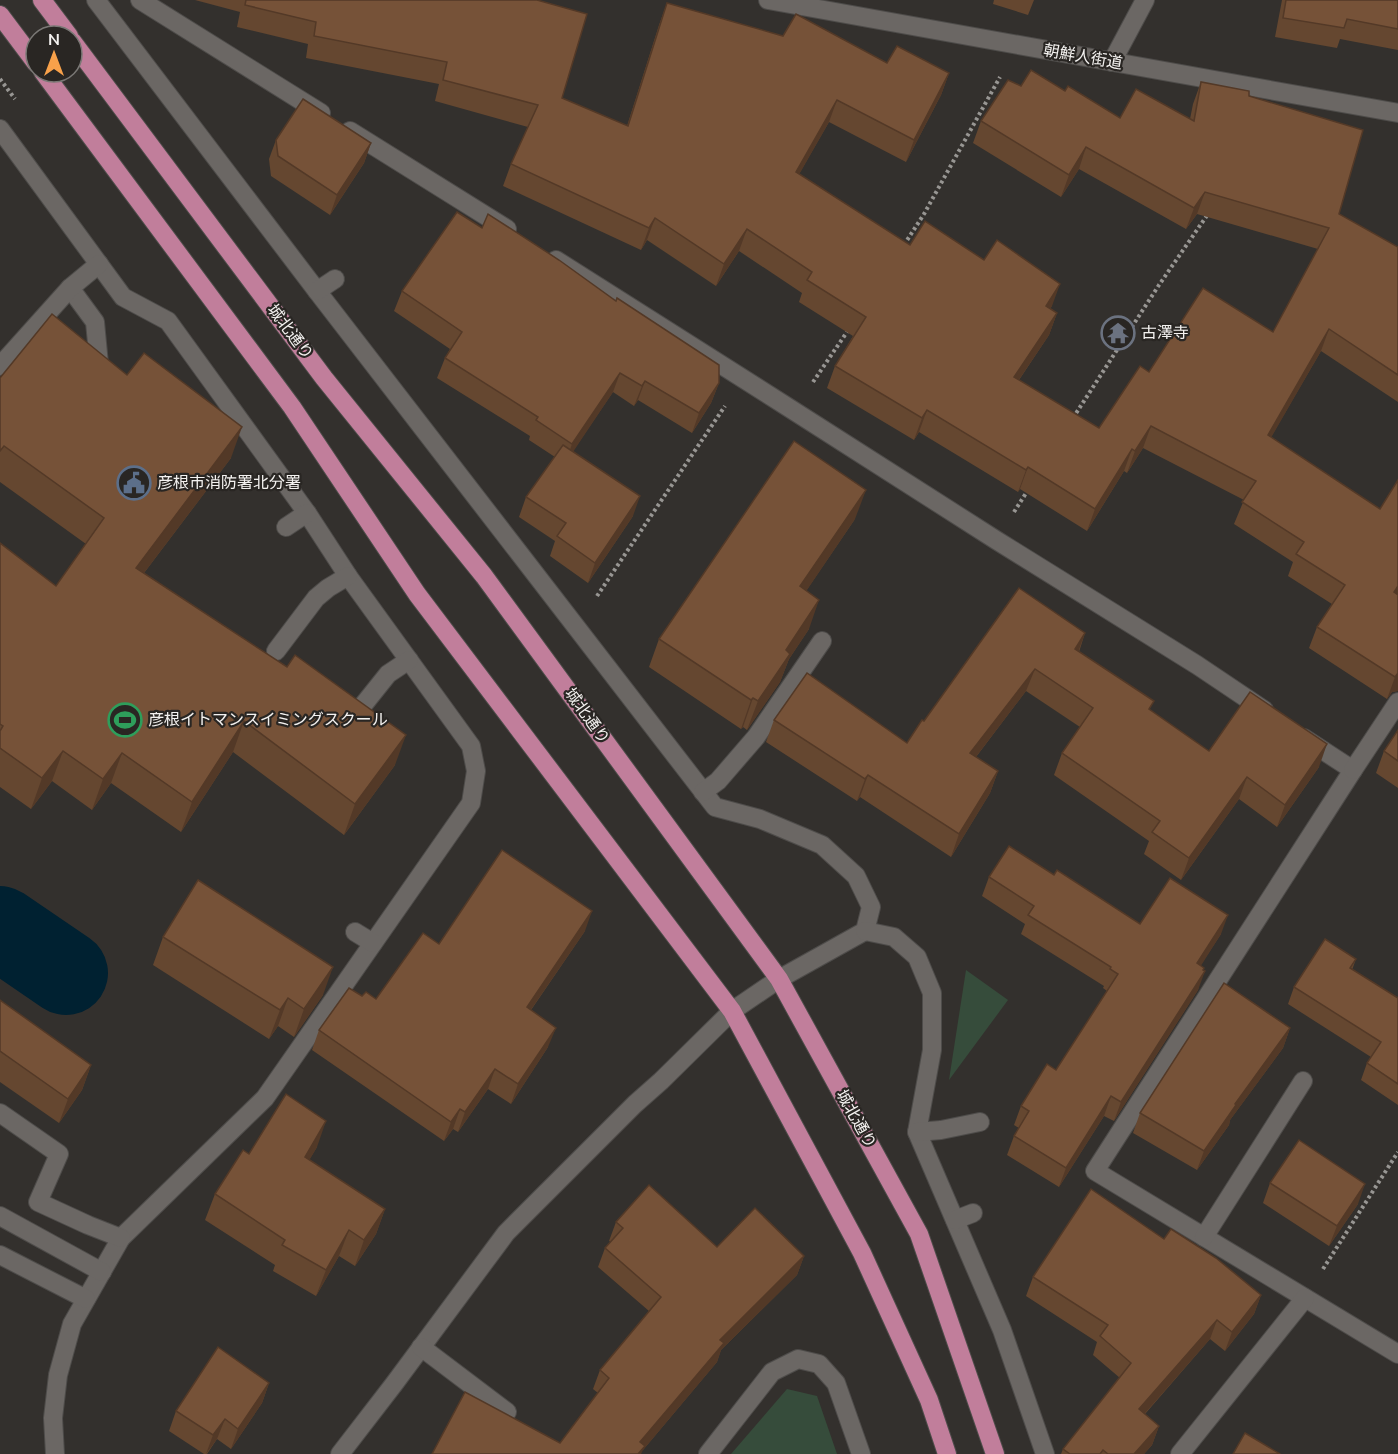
<svg xmlns="http://www.w3.org/2000/svg" width="1398" height="1454" font-family="'Nunito Sans','Noto Sans JP',sans-serif">
	<rect width="100%" height="100%" fill="#33302d"/>
	<!-- green -->
	<g fill="#364c3b">
		<path d="M966 970 1008 1000 949 1080Z"/>
		<path d="M787 1389 817 1396 837 1454H731Z"/>
	</g>
	<g fill="none" stroke-linecap="round" stroke-linejoin="round">
		<!-- river -->
		<path stroke="#002131" stroke-width="84" d="M0 928 66 973"/>
		<defs>
			<g id="minor">
				<path d="M96 0 317 291 715 807 760 819 822 845 856 876 871 907 865 931 779 979 732 1011 661 1081 635 1104 506 1233 394 1384 340 1454"/>
				<path d="M140 0 321 113"/>
				<path d="M768 0 1398 113"/>
				<path d="M1112 62 1145 0"/>
				<path d="M0 129 123 297 168 321 307 513 348 576 471 746 476 771 471 803 265 1098 121 1238 72 1324 58 1375 53 1418 55 1454"/>
				<path d="M350 131 507 229"/>
				<path d="M556 260 794 411 996 540 1197 665 1264 710"/>
				<path d="M70 288 95 322 99 364"/>
				<path d="M317 291 335 279"/>
				<path d="M0 366 70 288 99 264"/>
				<path d="M286 527 307 513"/>
				<path d="M276 651 316 598 328 588 348 576"/>
				<path d="M360 709 388 674 409 660"/>
				<path d="M1304 738 1353 770 1095 1171 1398 1354"/>
				<path d="M1353 770 1398 702"/>
				<path d="M703 792 718 781 756 737 822 641"/>
				<path d="M865 931 894 937 917 957 932 993V1050L917 1132 1002 1330 1045 1454"/>
				<path d="M355 932 373 943"/>
				<path d="M0 1113 59 1154 38 1202 88 1225 121 1238"/>
				<path d="M917 1132 941 1130 980 1122"/>
				<path d="M0 1216 102 1272"/>
				<path d="M955 1220 973 1213"/>
				<path d="M1204 1237 1303 1081"/>
				<path d="M0 1255 86 1299"/>
				<path d="M421 1347 507 1412"/>
				<path d="M708 1454 772 1372 798 1359 819 1364 836 1383 861 1454"/>
				<path d="M1180 1454 1305 1298"/>
			</g>
			<g id="major">
				<path d="M42 0 69 36"/>
				<path d="M0 15 36 63"/>
				<path d="M72 41 324 378 484 576 779 979 919 1234 995 1454"/>
				<path d="M43 72 292 407 417 594 732 1011 862 1253 929 1400 947 1454"/>
			</g>
		</defs>
		<!-- minor casing -->
		<use href="#minor" stroke="#4e4c4a" stroke-width="20"/>
		<!-- major casing -->
		<use href="#major" stroke="#4e4c4a" stroke-width="20"/>
		<!-- path -->
		<g stroke="#989693" stroke-width="4" stroke-dasharray="3 3" stroke-linecap="butt">
			<path d="M0 79 15 99"/>
			<path d="M904 245 924 214 1000 77"/>
			<path d="M813 382 849 329"/>
			<path d="M1073 418 1159 285 1208 214"/>
			<path d="M1014 512 1028 490"/>
			<path d="M597 596 725 406"/>
			<path d="M1323 1269 1398 1152"/>
		</g>
		<!-- minor -->
		<use href="#minor" stroke="#6b6764" stroke-width="18"/>
		<!-- major -->
		<use href="#major" stroke="#c17e9b" stroke-width="18"/>
	</g>
	<!-- wall -->
	<g fill="#654730">
		<path d="M195 0H537L562 98 627 126 659 25 667 3 783 36 887 63 949 73 941 95 906 162 829 122 799 174 910 245 1052 306 1050 308 1057 313 1049 335 1019 380 1099 428 1149 372 1273 332 1318 249 1197 214 1186 229 1079 169 1061 197 973 143 981 121 1021 86 1065 91 1120 118 1190 119 1193 104 1201 82 1249 96 1339 214 1398 247V402L1321 351 1271 437 1380 509 1398 480V691L1392 692 1387 699 1309 648 1317 627 1332 604 1288 576 1293 562 1234 524 1244 500 1143 448 1127 473 1124 471 1087 531 1020 489 1018 492 919 432 914 440 827 388 835 366 853 336 799 302 802 293 739 251 716 286 647 240 641 250 503 186 511 164 528 127 435 101 439 84 306 58 308 44 237 27 240 12Z"/>
		<path d="M994 0H1034L1028 15 993 4Z"/>
		<path d="M1282 0H1398V50L1340 39 1337 48 1275 37Z"/>
		<path d="M276 140 371 143 364 163 330 215 271 176 269 159Z"/>
		<path d="M402 291 719 383 711 403 692 433 638 400 634 406 613 392 573 451 633 516 588 583 550 556 555 541 519 517 526 497 555 457 529 440 530 436 437 378 445 358 450 349 394 311Z"/>
		<path d="M127 375 231 458 144 573 395 765 344 835 233 752 181 832 111 783 92 810 52 781 31 809 0 787V543L56 586 86 544 0 482V378Z"/>
		<path d="M855 519 806 591 809 629 789 659 780 682 747 730 743 727 741 729 649 667 659 639Z"/>
		<path d="M1085 633 1079 652 1150 710 1209 751 1319 767 1277 827 1239 799 1181 880 1144 854 1149 841 1054 775 1062 753 1080 727 1026 691 976 757 998 771 990 793 951 857 860 797 857 801 766 742 774 720 907 743 924 721Z"/>
		<path d="M1398 730V788L1376 773 1384 751Z"/>
		<path d="M1054 875 1140 924 1221 934 1200 966 1203 970 1198 990 1114 1121 1104 1116 1059 1187 1007 1155 1014 1136 1019 1128 1014 1125 1021 1106 1056 1070 1107 991 1103 988 1104 986 1021 934 1025 924 982 896 989 877Z"/>
		<path d="M585 931 531 1010 548 1047 511 1104 488 1089 458 1132 453 1129 444 1141 312 1050 319 1030 362 996 376 999 439 944Z"/>
		<path d="M163 937 323 995 294 1037 278 1026 269 1039 153 965Z"/>
		<path d="M1356 959 1352 970 1398 998V1105L1361 1080 1367 1063 1371 1057 1288 1004 1294 987Z"/>
		<path d="M0 1000 91 1065 82 1090 59 1123 0 1082Z"/>
		<path d="M1290 1028 1283 1048 1230 1120 1229 1125 1197 1170 1133 1133 1140 1113Z"/>
		<path d="M317 1147 309 1160 385 1209 376 1234 355 1266 339 1256 316 1296 273 1271 275 1265 205 1220 215 1194 249 1154Z"/>
		<path d="M1270 1183 1358 1204 1329 1246 1263 1203Z"/>
		<path d="M616 1222 717 1247 804 1256 797 1275 721 1350 717 1362 643 1450 560 1443 598 1393 593 1389 600 1370 649 1311 598 1267 605 1248 611 1242 609 1241Z"/>
		<path d="M1164 1239 1261 1295 1254 1314 1225 1351 1210 1339 1145 1414 1159 1426 1152 1445 1144 1454H1061L1063 1449 1120 1378 1093 1355 1097 1342 1026 1296 1033 1277Z"/>
		<path d="M269 1383 262 1403 231 1449 217 1439 207 1454H204L169 1431 176 1411Z"/>
	</g>
	<!-- shaded-wall -->
	<g fill="#533927">
		<path d="M949 73 941 95 906 162 914 140Z"/>
		<path d="M837 100 829 122 788 194 796 172Z"/>
		<path d="M371 143 364 163 330 215 337 195Z"/>
		<path d="M1086 147 1079 169 1061 197 1069 175Z"/>
		<path d="M1205 192 1197 214 1186 229 1194 208Z"/>
		<path d="M655 218 647 240 641 250 649 228Z"/>
		<path d="M747 229 739 251 716 286 724 264Z"/>
		<path d="M1060 284 1052 306 1038 328 1046 306Z"/>
		<path d="M1057 313 1049 335 1006 399 1014 377Z"/>
		<path d="M1329 329 1321 351 1260 457 1268 435Z"/>
		<path d="M620 373 613 392 565 464 572 444Z"/>
		<path d="M645 381 638 400 634 406 642 386Z"/>
		<path d="M719 383 711 403 692 433 699 413Z"/>
		<path d="M927 410 919 432 914 440 922 418Z"/>
		<path d="M1151 426 1143 448 1127 473 1135 451Z"/>
		<path d="M242 427 231 458 125 598 136 568Z"/>
		<path d="M1132 449 1124 471 1087 531 1095 509Z"/>
		<path d="M1028 467 1020 489 1018 492 1026 470Z"/>
		<path d="M866 490 855 519 790 615 800 586Z"/>
		<path d="M640 496 633 516 588 583 595 563Z"/>
		<path d="M1398 586V596L1394 592Z"/>
		<path d="M819 600 809 629 789 659 780 682 747 730 758 701 786 650Z"/>
		<path d="M1085 633 1077 655 1075 649Z"/>
		<path d="M1035 669 1026 691 962 775 970 753Z"/>
		<path d="M1398 673V691L1392 692 1387 699 1395 677Z"/>
		<path d="M753 698 743 727 741 729 751 700Z"/>
		<path d="M244 721 233 752 181 832 192 802Z"/>
		<path d="M406 735 395 765 344 835 355 804Z"/>
		<path d="M1327 744 1319 767 1277 827 1285 805Z"/>
		<path d="M63 751 52 781 31 809 42 778Z"/>
		<path d="M122 753 111 783 92 810 103 779Z"/>
		<path d="M998 771 990 793 951 857 959 834Z"/>
		<path d="M868 775 860 797 857 801 865 779Z"/>
		<path d="M1247 777 1239 799 1181 880 1189 858Z"/>
		<path d="M592 911 585 931 519 1027 527 1007Z"/>
		<path d="M1228 915 1221 934 1190 983 1197 963Z"/>
		<path d="M333 967 323 995 294 1037 304 1009Z"/>
		<path d="M1205 971 1198 990 1114 1121 1121 1102Z"/>
		<path d="M288 998 278 1026 269 1039 280 1010Z"/>
		<path d="M556 1028 548 1047 511 1104 518 1084Z"/>
		<path d="M1290 1028 1283 1048 1230 1120 1229 1125 1197 1170 1204 1151 1235 1104Z"/>
		<path d="M91 1065 82 1090 59 1123 68 1099Z"/>
		<path d="M495 1069 488 1089 458 1132 465 1112Z"/>
		<path d="M1111 1096 1104 1116 1059 1187 1066 1168Z"/>
		<path d="M460 1109 453 1129 444 1141 451 1122Z"/>
		<path d="M326 1121 317 1147 296 1183 305 1157Z"/>
		<path d="M1365 1184 1358 1204 1329 1246 1337 1226Z"/>
		<path d="M385 1209 376 1234 355 1266 364 1240Z"/>
		<path d="M349 1230 339 1256 316 1296 326 1270Z"/>
		<path d="M804 1256 797 1275 721 1350 717 1362 643 1450 641 1454H636L640 1442 720 1340Z"/>
		<path d="M1261 1295 1254 1314 1225 1351 1232 1332Z"/>
		<path d="M1217 1320 1210 1339 1132 1428 1139 1409Z"/>
		<path d="M269 1383 262 1403 231 1449 238 1429Z"/>
		<path d="M225 1419 217 1439 206 1454 213 1435Z"/>
		<path d="M1159 1426 1152 1445 1144 1454H1134Z"/>
	</g>
	<!-- building -->
	<g fill="#765238" stroke="#533927" stroke-width="1.5">
		<path d="M246 0H537L587 14 562 98 628 126 667 3 783 36 796 14 887 63 897 46 949 73 914 140 837 100 796 172 910 245 925 221 984 260 997 240 1060 284 1046 306 1057 313 1014 377 1099 428 1140 366 1149 372 1203 288 1273 332 1329 228 1205 192 1194 208 1086 147 1069 175 981 121 1008 80 1021 86 1031 70 1065 91 1068 86 1120 118 1136 89 1194 121 1201 82 1249 91V96L1363 130 1339 214 1398 247V375L1329 329 1268 435 1380 509 1398 480V586L1394 592 1398 595V673L1395 677 1317 627 1345 585 1296 554 1304 542 1242 502 1256 481 1151 426 1135 451 1132 449 1095 509 1028 467 1026 470 927 410 922 418 835 366 866 317 807 280 812 272 747 229 724 264 655 218 649 228 511 164 538 105 443 80 447 62 314 36 316 22 245 5Z"/>
		<path d="M1286 0H1398V29L1347 19 1344 28 1283 18Z"/>
		<path d="M303 99 371 143 337 195 278 156 276 140Z"/>
		<path d="M457 212 482 228 488 214 559 260 616 301 617 298 719 365V383L699 413 645 381 642 386 620 373 572 444 536 420 538 417 445 358 462 332 402 291Z"/>
		<path d="M52 314 127 375 144 353 242 427 136 568 287 667 295 655 406 735 355 804 244 721 192 802 122 753 103 779 63 751 42 778 0 748V731L3 726 0 724V543L56 586 104 518 4 446 0 451V378Z"/>
		<path d="M794 441 866 490 800 586 819 600 786 650 790 654 758 701 753 698 751 700 659 639Z"/>
		<path d="M563 445 640 496 595 563 557 536 566 523 526 497Z"/>
		<path d="M1019 588 1085 633 1075 649 1154 701 1149 709 1209 751 1250 692 1327 744 1285 805 1247 777 1189 858 1152 832 1160 821 1062 753 1093 708 1035 669 970 753 998 771 959 834 868 775 865 779 774 720 807 673 907 743 922 720 924 721Z"/>
		<path d="M1398 730V761L1384 751Z"/>
		<path d="M1009 846 1054 875 1057 870 1140 924 1170 878 1228 915 1197 963 1204 968 1203 970 1205 971 1121 1102 1111 1096 1066 1168 1014 1136 1029 1111 1021 1106 1047 1064 1056 1070 1118 974 1110 969 1111 967 1028 915 1034 906 989 877Z"/>
		<path d="M502 850 592 911 527 1007 556 1028 518 1084 495 1069 465 1112 460 1109 451 1122 319 1030 349 988 362 996 366 992 376 999 423 933 439 944Z"/>
		<path d="M198 880 333 967 304 1009 288 998 280 1010 163 937Z"/>
		<path d="M1325 939 1356 959 1350 968 1398 998V1084L1367 1063 1381 1042 1294 987Z"/>
		<path d="M1224 983 1290 1028 1235 1104 1236 1105 1204 1151 1140 1113Z"/>
		<path d="M0 1000 91 1065 68 1099 0 1051Z"/>
		<path d="M286 1094 326 1121 305 1157 385 1209 364 1240 349 1230 326 1270 282 1245 285 1240 215 1194 243 1150 249 1154Z"/>
		<path d="M1299 1140 1365 1184 1337 1226 1270 1183Z"/>
		<path d="M649 1185 717 1247 755 1208 804 1256 720 1340 724 1343 640 1442 645 1446 638 1454H432L465 1392 560 1443 609 1378 600 1370 661 1297 605 1248 623 1228 616 1222Z"/>
		<path d="M1091 1189 1164 1239 1171 1229 1216 1258 1261 1295 1232 1332 1217 1320 1139 1409 1159 1426 1134 1454H1108L1103 1450 1100 1454H1070L1063 1449 1131 1363 1100 1336 1108 1325 1033 1277Z"/>
		<path d="M218 1347 269 1383 238 1429 225 1419 213 1435 176 1411Z"/>
		<path d="M1245 1433 1280 1454H1233Z"/>
	</g>
	<!-- icons -->
	<defs>
		<symbol id="temple-ring" viewBox="-11 -11 22 22"><circle r="9.5" fill="#292623" stroke="#6b7280" stroke-width="1.5"/><path d="M0-6L5-2H3V0L6.5 2.5H4V6H1.5V3h-3V6H-4V2.5H-6.5L-3 0V-2H-5Z" fill="#6b7280"/></symbol>
		<symbol id="civic-ring" viewBox="-11 -11 22 22"><circle r="9.5" fill="#292623" stroke="#5c6f8a" stroke-width="1.5"/><path d="M-.6-6.5H3V-4.5H.6V-3L4-1V1h2V6H-6V1h2V-1L-.6-3ZM-1.2 2.5V6h2.4V2.5Z" fill="#5c6f8a"/></symbol>
		<symbol id="stadium-ring" viewBox="-11 -11 22 22"><circle r="9.5" fill="#292623" stroke="#2e9e5b" stroke-width="1.5"/><path d="M0-5a6.5 5 0 1 0 0 10a6.5 5 0 1 0 0-10ZM-3.5-1.8h7v3.6h-7Z" fill="#2e9e5b"/></symbol>
	</defs>
	<g fill-rule="evenodd">
		<use href="#temple-ring" x="1099" y="314" width="38" height="38"/>
		<use href="#civic-ring" x="115" y="464" width="38" height="38"/>
		<use href="#stadium-ring" x="106" y="701" width="38" height="38"/>
	</g>
	<g text-anchor="middle" dominant-baseline="central" stroke-width="4.5" stroke-linejoin="round" paint-order="stroke">
		<!-- street labels -->
		<g font-size="16" fill="#f4f2f0" stroke="#292623">
			<text transform="translate(1083 57) rotate(10)">朝鮮人街道</text>
			<text transform="translate(290 332) rotate(53)">城北通り</text>
			<text transform="translate(587 716) rotate(54)">城北通り</text>
			<text transform="translate(856 1119) rotate(61)">城北通り</text>
		</g>
		<!-- poi labels -->
		<g font-size="16" fill="#f4f2f0" stroke="#292623" text-anchor="start">
			<text x="1141" y="333">古澤寺</text>
			<text x="157" y="483">彦根市消防署北分署</text>
			<text x="148" y="720">彦根イトマンスイミングスクール</text>
		</g>
	</g>
	<!-- north arrow -->
	<g transform="translate(54 54)"><circle r="28" fill="#292623" stroke="#7a7875" stroke-width="1.5"/>
	<path d="M0-4.5L10 22L0 15L-10 22Z" fill="#f8a14a"/>
	<text y="-9" font-size="16" font-weight="bold" text-anchor="middle" fill="#f4f2f0">N</text>
	</g>
</svg>
